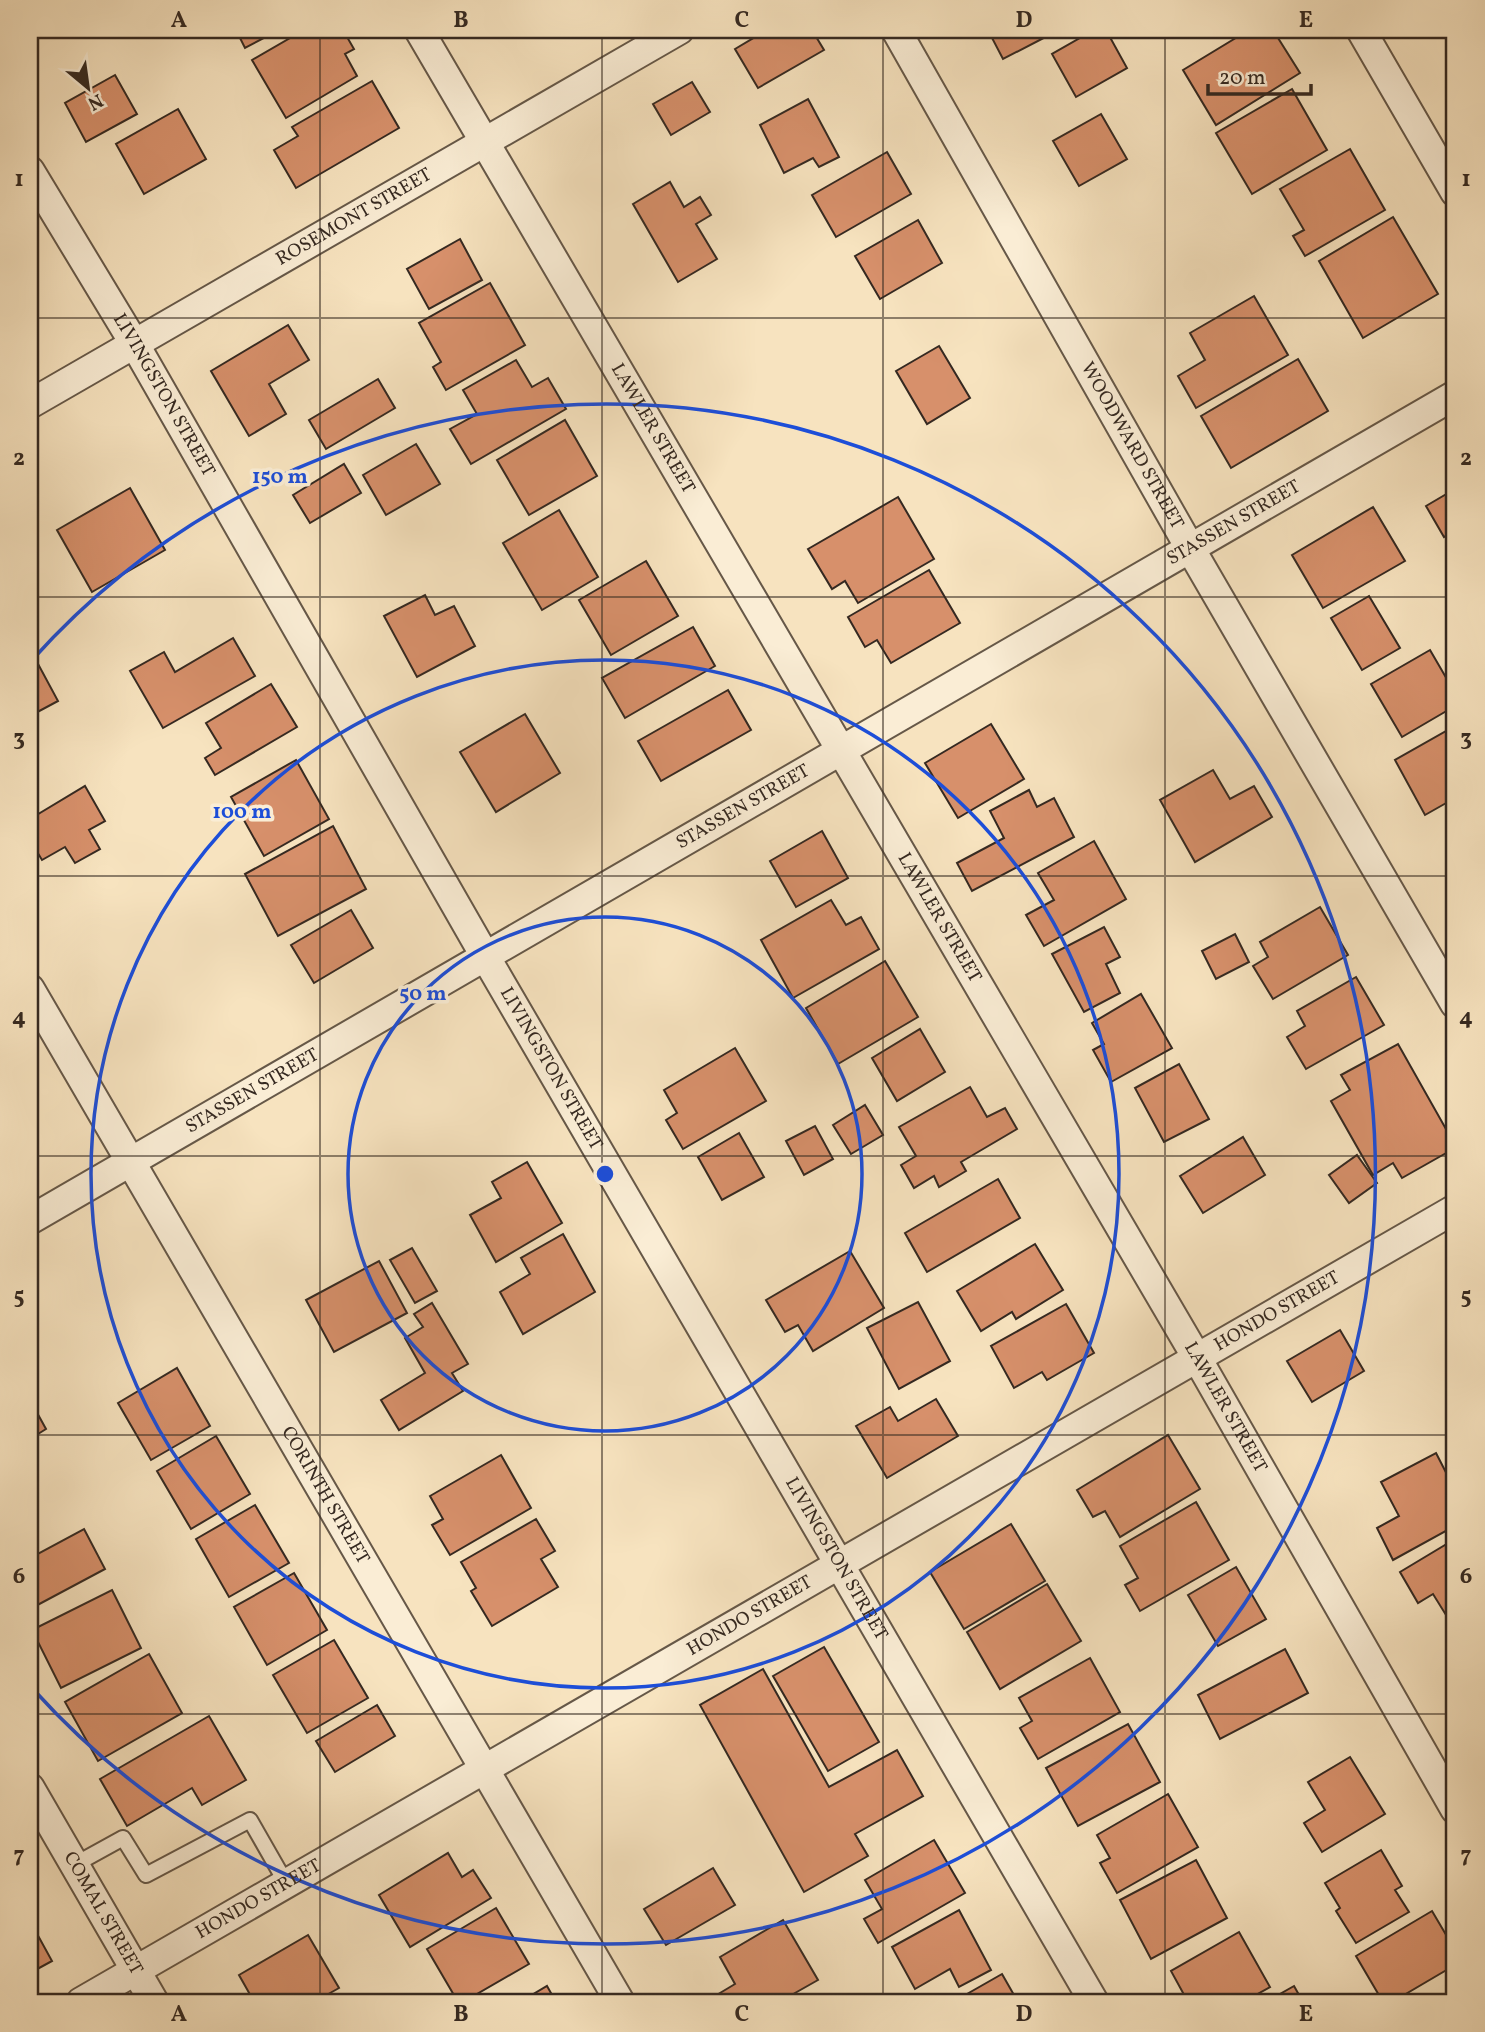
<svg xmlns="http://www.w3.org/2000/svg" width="1485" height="2032" font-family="Vollkorn,serif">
	<rect width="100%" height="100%" fill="#f7e3bf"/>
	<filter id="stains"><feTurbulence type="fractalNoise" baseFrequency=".00286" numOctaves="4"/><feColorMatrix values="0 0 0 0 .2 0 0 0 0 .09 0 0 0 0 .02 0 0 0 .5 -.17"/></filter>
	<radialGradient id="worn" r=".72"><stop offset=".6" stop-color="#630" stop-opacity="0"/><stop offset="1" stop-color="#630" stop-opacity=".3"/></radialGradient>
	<!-- building -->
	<g fill="#d7906b" stroke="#352921" stroke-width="2">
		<path d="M236 30H279L245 48Z"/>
		<path d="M304 30H343L354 49 345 54 357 76 286 118 252 60Z"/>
		<path d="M767 30H812L824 50 758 88 735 49Z"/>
		<path d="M1003 30H1059L1003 59 991 36Z"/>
		<path d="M1094 30H1106L1127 68 1076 97 1052 54Z"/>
		<path d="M1249 30H1273L1300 73 1216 125 1183 70Z"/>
		<path d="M115 75 137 114 86 142 65 103Z"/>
		<path d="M372 81 399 128 296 188 274 150 298 136 292 127Z"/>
		<path d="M692 82 710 112 671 135 653 104Z"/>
		<path d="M1292 89 1327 150 1252 194 1216 133Z"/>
		<path d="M808 99 839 157 819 167 813 158 784 173 760 125Z"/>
		<path d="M178 109 206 159 144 194 116 144Z"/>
		<path d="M1101 114 1127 159 1079 186 1053 141Z"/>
		<path d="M1350 149 1385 210 1305 256 1293 236 1304 230 1280 189Z"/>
		<path d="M887 152 911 194 836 237 812 195Z"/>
		<path d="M670 182 684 207 700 197 711 215 696 224 717 259 678 282 633 204Z"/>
		<path d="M1393 217 1438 294 1363 338 1319 261Z"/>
		<path d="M918 220 942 263 880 299 855 256Z"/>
		<path d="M460 239 482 280 429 309 407 269Z"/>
		<path d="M490 283 525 345 446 390 433 367 441 362 419 323Z"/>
		<path d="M1254 296 1288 355 1196 408 1178 376 1205 360 1190 333Z"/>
		<path d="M288 325 309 360 269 384 286 414 249 436 211 371Z"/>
		<path d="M939 346 970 398 927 424 896 371Z"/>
		<path d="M1298 359 1328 411 1231 468 1201 416Z"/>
		<path d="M516 360 532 387 548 378 566 409 471 464 450 429 477 414 463 390Z"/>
		<path d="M378 379 395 408 326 449 309 420Z"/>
		<path d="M565 420 597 476 529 515 497 460Z"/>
		<path d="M416 444 440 484 386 515 363 475Z"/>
		<path d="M344 464 361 493 310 523 293 495Z"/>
		<path d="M130 488 165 550 92 592 57 530Z"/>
		<path d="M1455 489V530L1444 537 1426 506Z"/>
		<path d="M898 497 934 559 858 603 845 581 832 589 808 549Z"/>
		<path d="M1373 507 1405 561 1323 608 1292 555Z"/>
		<path d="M559 510 598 577 542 610 503 543Z"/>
		<path d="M646 561 678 616 611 655 579 600Z"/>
		<path d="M929 570 960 623 891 663 877 640 865 647 848 617Z"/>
		<path d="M425 595 435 615 454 606 475 646 417 677 384 616Z"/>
		<path d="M1369 596 1400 648 1362 670 1331 618Z"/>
		<path d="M693 627 715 666 625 718 602 678Z"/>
		<path d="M233 638 255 676 163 728 130 671 164 652 175 672Z"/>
		<path d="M30 649 58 701 30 716Z"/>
		<path d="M1430 650 1455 693V706L1402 737 1371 684Z"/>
		<path d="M271 684 297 727 215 775 205 758 221 748 206 723Z"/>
		<path d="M728 690 751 730 661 781 638 741Z"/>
		<path d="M525 714 560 773 496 812 460 752Z"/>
		<path d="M991 724 1024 779 958 818 925 763Z"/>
		<path d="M1455 726V798L1425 815 1395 760Z"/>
		<path d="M296 760 329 819 264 856 231 797Z"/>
		<path d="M1213 770 1230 799 1254 786 1272 817 1195 862 1160 800Z"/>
		<path d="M85 786 105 821 89 830 100 849 75 863 65 847 42 860 30 840V819Z"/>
		<path d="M1029 790 1037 807 1054 798 1074 837 972 891 957 863 1004 838 990 811Z"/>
		<path d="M333 826 366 889 278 936 245 874Z"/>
		<path d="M822 831 848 878 796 907 770 861Z"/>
		<path d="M1094 841 1126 899 1044 946 1026 915 1054 900 1038 873Z"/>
		<path d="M831 900 846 925 861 917 879 949 793 998 761 940Z"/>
		<path d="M1320 907 1348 955 1273 999 1253 966 1268 957 1260 942Z"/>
		<path d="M351 910 373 948 314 983 291 945Z"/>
		<path d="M1104 927 1120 957 1106 964 1120 993 1084 1012 1052 954Z"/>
		<path d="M1235 934 1249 962 1216 979 1202 951Z"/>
		<path d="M885 961 918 1017 838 1064 806 1008Z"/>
		<path d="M1356 977 1384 1025 1306 1069 1287 1037 1305 1026 1297 1011Z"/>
		<path d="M1141 994 1172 1048 1111 1082 1093 1050 1104 1044 1092 1023Z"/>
		<path d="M920 1029 945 1072 897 1101 872 1058Z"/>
		<path d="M1398 1044 1455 1145V1148L1402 1178 1393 1163 1373 1175 1331 1101 1350 1090 1341 1075Z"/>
		<path d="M735 1048 766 1101 683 1149 666 1120 677 1113 664 1090Z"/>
		<path d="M1179 1064 1209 1119 1164 1142 1135 1088Z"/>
		<path d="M970 1087 987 1117 1005 1108 1017 1129 961 1162 966 1171 939 1187 934 1176 914 1188 901 1165 916 1156 899 1127Z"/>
		<path d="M865 1105 883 1135 851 1154 833 1125Z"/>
		<path d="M815 1126 833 1159 804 1175 786 1141Z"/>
		<path d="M739 1133 764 1177 722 1200 698 1157Z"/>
		<path d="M1243 1137 1265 1175 1203 1213 1180 1176Z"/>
		<path d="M1357 1155 1377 1183 1349 1203 1329 1175Z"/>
		<path d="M527 1162 562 1223 496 1262 470 1215 501 1198 492 1182Z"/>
		<path d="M998 1179 1020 1218 927 1272 905 1233Z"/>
		<path d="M563 1234 595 1292 523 1334 500 1292 530 1274 521 1258Z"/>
		<path d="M1035 1244 1063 1290 1016 1319 1012 1312 981 1331 957 1291Z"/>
		<path d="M412 1248 437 1291 415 1303 390 1260Z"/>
		<path d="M850 1251 884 1308 813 1351 798 1325 785 1332 766 1300Z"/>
		<path d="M379 1261 407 1313 334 1352 306 1300Z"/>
		<path d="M918 1302 950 1361 899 1389 867 1328Z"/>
		<path d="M432 1303 468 1364 452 1373 463 1391 399 1430 381 1400 425 1373 405 1338 423 1327 414 1314Z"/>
		<path d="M1066 1304 1094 1353 1047 1380 1042 1372 1014 1388 991 1346Z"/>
		<path d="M1340 1330 1364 1371 1312 1402 1287 1361Z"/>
		<path d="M177 1368 210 1426 151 1460 118 1403Z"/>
		<path d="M936 1399 958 1436 887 1478 856 1426 890 1407 898 1421Z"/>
		<path d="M30 1400 46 1429 30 1439Z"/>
		<path d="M1168 1435 1200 1489 1120 1537 1105 1511 1093 1517 1077 1490Z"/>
		<path d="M216 1436 250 1494 191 1529 157 1471Z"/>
		<path d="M1436 1453 1455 1490V1526L1393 1560 1377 1528 1399 1516 1381 1482Z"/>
		<path d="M501 1455 531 1508 450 1555 432 1525 443 1519 430 1496Z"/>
		<path d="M1196 1502 1229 1560 1140 1611 1125 1585 1138 1578 1120 1546Z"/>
		<path d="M255 1505 289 1563 229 1597 196 1539Z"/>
		<path d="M536 1519 555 1551 541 1559 558 1587 492 1626 471 1591 476 1588 461 1562Z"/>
		<path d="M1011 1524 1045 1581 964 1629 930 1572Z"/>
		<path d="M84 1529 105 1569 30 1609V1558Z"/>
		<path d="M1455 1539V1610L1446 1615 1433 1594 1418 1603 1400 1572Z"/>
		<path d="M1236 1567 1266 1619 1218 1646 1188 1595Z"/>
		<path d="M294 1573 327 1630 267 1665 234 1607Z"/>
		<path d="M1047 1584 1081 1641 1000 1689 967 1632Z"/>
		<path d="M112 1590 141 1648 61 1688 32 1630Z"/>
		<path d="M334 1640 368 1698 307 1733 273 1675Z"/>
		<path d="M824 1647 879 1742 828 1771 773 1676Z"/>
		<path d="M1285 1649 1308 1693 1220 1739 1198 1695Z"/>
		<path d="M149 1654 182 1713 98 1761 65 1702Z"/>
		<path d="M1090 1658 1120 1712 1038 1759 1020 1728 1032 1721 1019 1698Z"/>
		<path d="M763 1669 829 1787 897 1750 923 1796 855 1834 868 1856 804 1892 700 1705Z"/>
		<path d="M377 1705 395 1736 335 1772 316 1741Z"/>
		<path d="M209 1716 246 1780 202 1805 192 1788 127 1826 100 1779Z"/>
		<path d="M1128 1724 1160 1782 1078 1826 1046 1768Z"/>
		<path d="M1350 1757 1385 1814 1322 1852 1304 1823 1325 1810 1308 1782Z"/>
		<path d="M1168 1794 1198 1847 1117 1893 1100 1863 1110 1858 1097 1835Z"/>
		<path d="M934 1840 965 1893 878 1943 864 1919 882 1909 865 1880Z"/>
		<path d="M1381 1850 1402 1886 1395 1890 1409 1912 1356 1943 1336 1911 1340 1908 1325 1883Z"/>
		<path d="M448 1853 462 1877 473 1870 491 1898 410 1947 379 1895Z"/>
		<path d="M1196 1860 1227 1918 1151 1959 1120 1900Z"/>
		<path d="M713 1868 735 1905 666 1945 644 1909Z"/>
		<path d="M496 1908 529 1964 463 2002H458L427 1949Z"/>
		<path d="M959 1910 991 1970 959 1987 950 1969 915 1989 892 1947Z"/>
		<path d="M1432 1911 1455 1950V1965L1392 2002H1383L1356 1956Z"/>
		<path d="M783 1920 818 1980 779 2002H719L715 1996 735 1984 720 1957Z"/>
		<path d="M30 1921 52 1961 30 1973Z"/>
		<path d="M1239 1932 1270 1987 1243 2002H1188L1171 1971Z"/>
		<path d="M308 1935 339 1988 314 2002H243L252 1998 239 1975Z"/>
		<path d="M1002 1974 1018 2002H953Z"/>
		<path d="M547 1986 556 2002H520Z"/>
		<path d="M1294 1986 1303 2002H1266Z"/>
	</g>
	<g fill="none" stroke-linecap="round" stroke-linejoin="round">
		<defs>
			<path id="service" d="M74 1865 123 1838 146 1875 250 1820 286 1883"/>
			<g id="minor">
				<path id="s1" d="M419 30 1197 1358 1455 1809"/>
				<path id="s2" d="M896 30 1190 548 1455 1004"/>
				<path d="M1361 30 1455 192"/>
				<path id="s3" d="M30 171 134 343 485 956 1094 2002"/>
				<path id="s4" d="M30 404 679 30"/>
				<path id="s5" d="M30 989 620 2002"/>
				<path id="s6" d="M30 1220 1455 395"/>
				<path id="s7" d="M30 1788 154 2002"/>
				<path id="s8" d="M81 2002 1455 1209"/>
			</g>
		</defs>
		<!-- service casing -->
		<use href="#service" stroke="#665848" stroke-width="18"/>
		<!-- minor casing -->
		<use href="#minor" stroke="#665848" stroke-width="32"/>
		<!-- service -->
		<use href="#service" stroke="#faedd5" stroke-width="14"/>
		<!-- minor -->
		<use href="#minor" stroke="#faedd5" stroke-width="28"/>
	</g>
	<!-- grid -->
	<path fill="none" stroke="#352921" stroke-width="2" stroke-opacity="0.55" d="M320 30V2002M602 30V2002M883 30V2002M1165 30V2002M30 318H1455M30 597H1455M30 876H1455M30 1156H1455M30 1435H1455M30 1714H1455"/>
	<!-- distance rings -->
	<g fill="none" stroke="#1d4ed8" stroke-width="3.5">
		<circle cx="605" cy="1174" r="257"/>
		<circle cx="605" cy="1174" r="514"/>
		<path d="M33 659A770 770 0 1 1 33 1689"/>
	</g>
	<g text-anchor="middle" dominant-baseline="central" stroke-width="7" stroke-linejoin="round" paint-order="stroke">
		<!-- street labels -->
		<g font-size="19" fill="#352921" stroke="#faedd5">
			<text stroke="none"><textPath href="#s4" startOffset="374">ROSEMONT STREET</textPath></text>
			<text stroke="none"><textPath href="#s3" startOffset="261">LIVINGSTON STREET</textPath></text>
			<text stroke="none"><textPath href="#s1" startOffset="462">LAWLER STREET</textPath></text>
			<text stroke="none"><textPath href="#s2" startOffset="478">WOODWARD STREET</textPath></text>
			<text stroke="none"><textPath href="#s6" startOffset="1391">STASSEN STREET</textPath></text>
			<text stroke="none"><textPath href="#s6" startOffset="824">STASSEN STREET</textPath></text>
			<text stroke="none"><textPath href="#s1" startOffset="1029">LAWLER STREET</textPath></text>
			<text stroke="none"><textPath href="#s3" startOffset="1038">LIVINGSTON STREET</textPath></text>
			<text stroke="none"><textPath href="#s6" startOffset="257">STASSEN STREET</textPath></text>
			<text stroke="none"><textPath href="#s8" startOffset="1381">HONDO STREET</textPath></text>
			<text stroke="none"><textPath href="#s1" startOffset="1596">LAWLER STREET</textPath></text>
			<text stroke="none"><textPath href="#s5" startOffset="586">CORINTH STREET</textPath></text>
			<text stroke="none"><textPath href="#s3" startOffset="1605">LIVINGSTON STREET</textPath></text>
			<text stroke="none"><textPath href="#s8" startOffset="772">HONDO STREET</textPath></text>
			<text stroke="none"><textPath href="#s8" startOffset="205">HONDO STREET</textPath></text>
			<text stroke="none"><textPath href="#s7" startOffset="145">COMAL STREET</textPath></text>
		</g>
	</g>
	<circle cx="605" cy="1174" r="10" fill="#1d4ed8" stroke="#faedd5" stroke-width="3.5"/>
	<g font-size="21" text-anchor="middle" font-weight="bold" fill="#1d4ed8" stroke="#faedd5" stroke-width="7" stroke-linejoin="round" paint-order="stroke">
		<text x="280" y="483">150 m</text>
		<text x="242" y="818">100 m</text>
		<text x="423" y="1000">50 m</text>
	</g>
	<!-- margin -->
	<rect width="1485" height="2032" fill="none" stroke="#f7e3bf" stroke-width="77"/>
	<!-- north arrow -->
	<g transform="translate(88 88) rotate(151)" stroke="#faedd5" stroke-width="5" paint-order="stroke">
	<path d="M0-5L12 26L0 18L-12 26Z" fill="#352921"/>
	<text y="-10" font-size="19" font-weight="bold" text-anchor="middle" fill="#352921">N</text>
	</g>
	<!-- scale -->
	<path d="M1208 84v10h103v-10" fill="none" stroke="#352921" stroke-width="3.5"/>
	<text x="1219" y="84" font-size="21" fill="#352921" stroke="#faedd5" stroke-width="5" paint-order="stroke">20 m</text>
	<rect x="38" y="38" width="1408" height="1956" fill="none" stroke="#352921" stroke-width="2.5"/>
	<g font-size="23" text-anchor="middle" font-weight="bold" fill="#352921">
		<text x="179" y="27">A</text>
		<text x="461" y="27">B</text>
		<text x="742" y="27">C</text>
		<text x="1024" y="27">D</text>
		<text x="1306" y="27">E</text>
		<text x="19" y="186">1</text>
		<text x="1466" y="186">1</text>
		<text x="19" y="465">2</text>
		<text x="1466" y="465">2</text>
		<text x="19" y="745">3</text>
		<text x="1466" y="745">3</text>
		<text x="19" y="1024">4</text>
		<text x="1466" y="1024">4</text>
		<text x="19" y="1303">5</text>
		<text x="1466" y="1303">5</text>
		<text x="19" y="1583">6</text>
		<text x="1466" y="1583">6</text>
		<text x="19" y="1862">7</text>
		<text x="1466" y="1862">7</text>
		<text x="179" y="2021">A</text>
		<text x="461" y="2021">B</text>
		<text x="742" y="2021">C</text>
		<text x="1024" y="2021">D</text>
		<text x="1306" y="2021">E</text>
	</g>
	<rect width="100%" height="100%" filter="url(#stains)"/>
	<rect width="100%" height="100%" fill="url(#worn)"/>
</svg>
